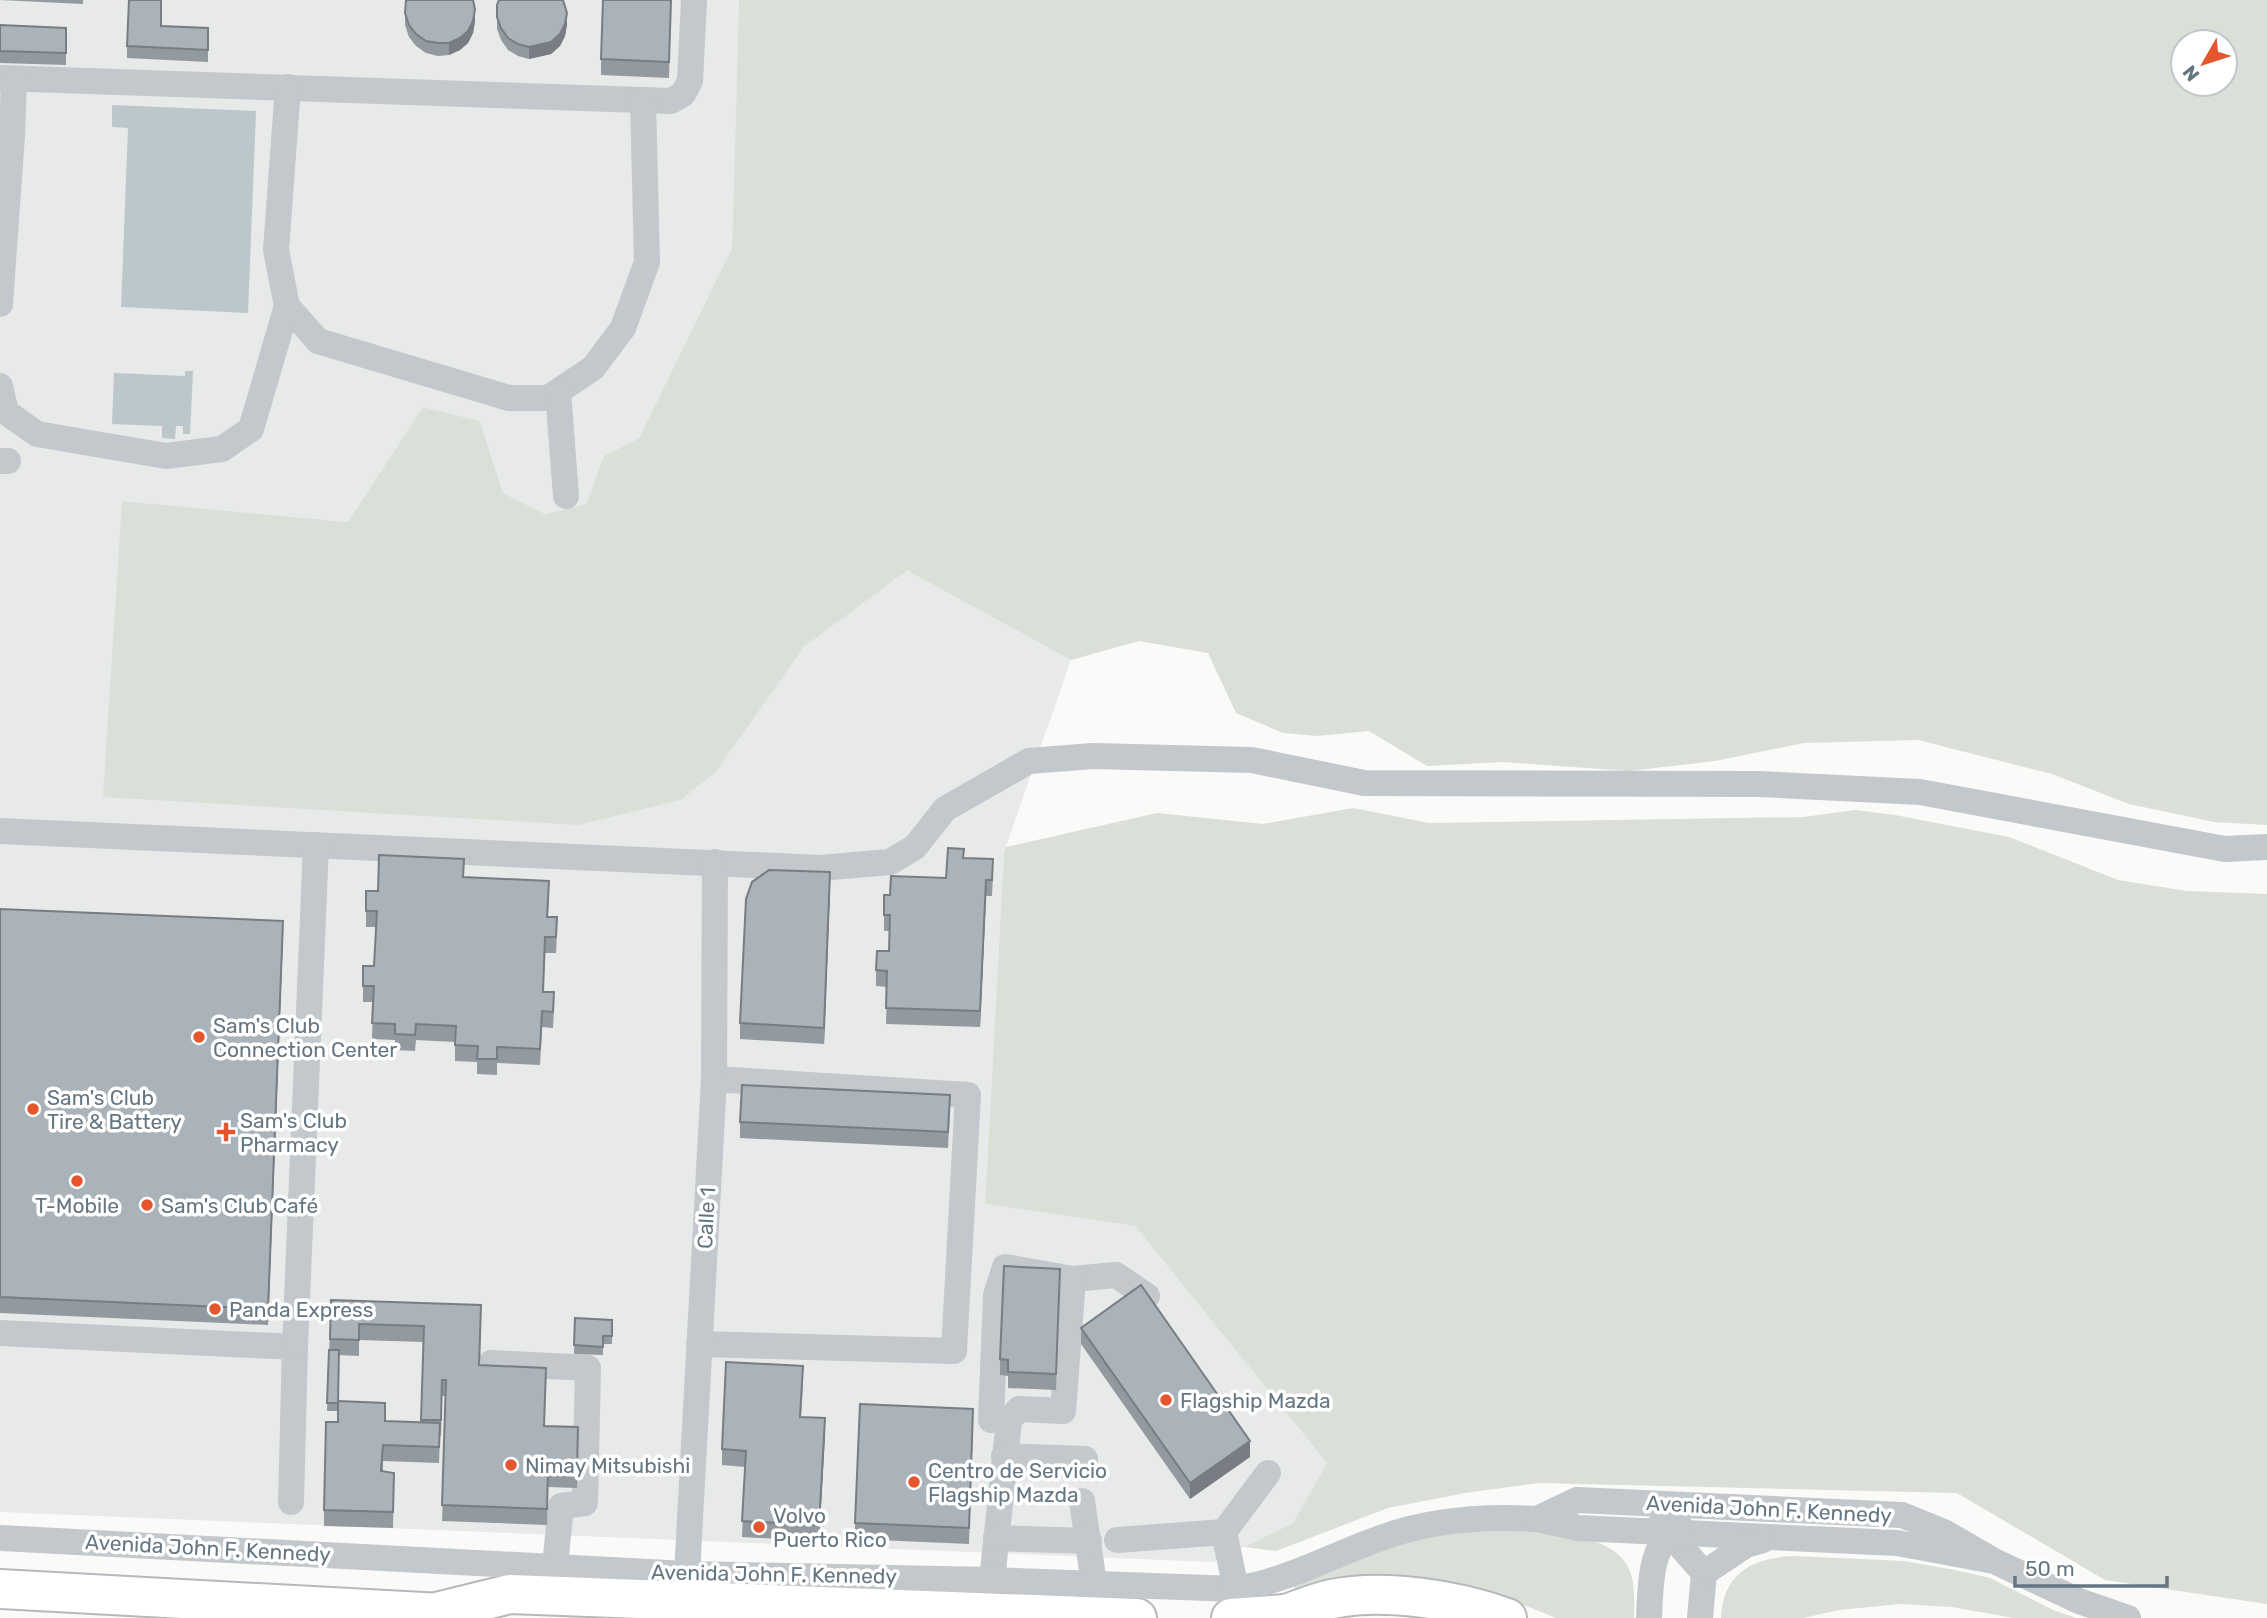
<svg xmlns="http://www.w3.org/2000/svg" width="2267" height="1618" font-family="Rubik,sans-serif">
	<rect width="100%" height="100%" fill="#fafaf8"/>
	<!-- built -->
	<path fill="#e8e9e9" d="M0 0H739L732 248 639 438 604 456 586 504 545 514 503 493 480 421 423 407 348 522 122 501 579 825 681 800 715 773 804 647 907 569 1071 660 1004 852 985 1204 1135 1226 1327 1463 1293 1523 1213 1562 0 1512Z"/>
	<!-- green -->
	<g fill="#dadfd7" fill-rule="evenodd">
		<path d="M739 0H2267V825L2214 822 2129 804 2052 774 1918 740 1804 743 1715 761 1629 771 1502 762 1427 766 1369 731 1318 736 1283 733 1236 713 1208 653 1139 641 1071 660 907 570 804 647 715 773 681 800 579 825 103 797 122 501 348 522 423 407 480 421 503 493 545 514 586 504 604 456 639 438 732 248ZM2183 42H2225V84H2183Z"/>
		<path d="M1353 808 1429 823 1803 817 1855 810 1895 815 2009 837 2118 880 2187 891 2267 894V1604L2105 1580 1957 1493 1538 1483 1465 1493 1388 1508 1276 1551 1244 1547 1293 1523 1327 1463 1135 1226 985 1204 1004 852 1006 847 1157 813 1263 824Z"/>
		<path d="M1478 1530C1518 1532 1604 1526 1627 1565 1636 1581 1634 1600 1634 1618H1556L1497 1594 1452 1585 1328 1584 1295 1590 1294 1586 1405 1541Z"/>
		<path d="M1793 1556 1904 1561 1955 1570 1990 1578 2053 1610 2076 1618H2014L1952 1607 1900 1604 1839 1610 1803 1618H1721C1723 1573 1752 1558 1793 1556Z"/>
	</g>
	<!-- water -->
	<g fill="#bbc7cb">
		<path d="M112 105 256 111 248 313 121 307 128 128 112 127Z"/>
		<path d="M185 371H193L190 434H183V426H176L175 439 162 438V426L112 424 114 373 185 376Z"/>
	</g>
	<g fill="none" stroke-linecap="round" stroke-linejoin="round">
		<defs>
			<g id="highway">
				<path d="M0 1589 460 1614"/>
				<path d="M433 1613 510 1594 1137 1618"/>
				<path d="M1286 1614C1301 1609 1317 1602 1332 1599 1384 1588 1458 1600 1507 1618"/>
				<path d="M1231 1618 1286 1614 1313 1616"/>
			</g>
		</defs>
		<!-- highway casing -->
		<use href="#highway" stroke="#b4b9bd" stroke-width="42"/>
		<!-- minor -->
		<g stroke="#c3c8cc" stroke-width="26">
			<path d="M0 78 671 101 683 94 690 81 694 0"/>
			<path d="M288 87 276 250 287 306 318 341 509 398H548L593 368 623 328 647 262 643 100"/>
			<path d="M0 304 12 136 14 79"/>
			<path d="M0 386 6 412 37 434 166 456 222 449 251 429 287 306"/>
			<path d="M558 392 566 496"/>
			<path d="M0 461H8"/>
			<path d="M0 831 820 868 890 862 915 847 945 809 1029 761 1093 756 1252 760 1364 783 1759 784 1920 792 2225 849 2267 847"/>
			<path d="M1073 1279 1116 1275 1147 1296"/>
			<path d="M0 1333 295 1347 291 1502"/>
			<path d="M699 1344 954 1351 968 1095 714 1079"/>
			<path d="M295 1347 316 845"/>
			<path d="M491 1363 588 1368 585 1503 561 1506 555 1566"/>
			<path d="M991 1420 996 1295 1005 1267 1073 1279 1063 1411 1019 1409 1009 1420 992 1580"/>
			<path d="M1004 1456 1085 1459"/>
			<path d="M1082 1501 1094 1584"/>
			<path d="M1658 1527 1668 1532 1704 1573 1700 1618"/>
			<path d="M1224 1532 1268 1473"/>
			<path d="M0 1538 687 1574 992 1580 1236 1589C1286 1581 1331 1556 1378 1539 1428 1520 1484 1516 1537 1519"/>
			<path d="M996 1538 1089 1541"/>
			<path d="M1117 1540 1224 1532 1236 1589"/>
			<path d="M1994 1561 1897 1543 1578 1528 1537 1519 1577 1500 1902 1515 1944 1532 1994 1561 2079 1601 2128 1618"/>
			<path d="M1704 1573 1746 1545 1763 1540"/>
			<path d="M687 1574 714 1079 715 862"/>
			<path d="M1649 1618C1651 1583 1649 1547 1679 1524"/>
		</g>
		<!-- highway -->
		<use href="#highway" stroke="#fff" stroke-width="38"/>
	</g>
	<!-- wall -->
	<g fill="#929a9f" fill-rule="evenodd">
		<path d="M0 0H83V4Z"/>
		<path d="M671 0 669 78 601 75V59Z"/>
		<path d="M405 1 475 22 473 33 468 43 460 50 449 55 438 56 426 53 416 46 409 37 405 25Z"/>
		<path d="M497 5 567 25 565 36 560 46 551 54 529 59 518 56 508 50 501 40 497 29Z"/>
		<path d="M0 25 66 28V65L0 63Z"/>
		<path d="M161 26 208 28V62L127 58V46Z"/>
		<path d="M964 858 993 875 992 896H986L980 1027 886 1024 887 987 876 986V970L889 951V931H884V915L890 895 946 878Z"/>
		<path d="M464 877 549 897 548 917 557 933 556 953H545L543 992 554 1008 553 1028 542 1027 540 1065 497 1063V1075L477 1074V1062L455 1061V1042L416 1040 415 1051 395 1050V1040L372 1039 373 1002H363V986L374 966 376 927H366V911L378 891Z"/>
		<path d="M830 888 824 1044 740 1039V1023Z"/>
		<path d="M0 909 283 937 268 1325 0 1313Z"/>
		<path d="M950 1110 948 1148 740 1138V1122Z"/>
		<path d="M1060 1284 1056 1390 1008 1388V1376L1000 1375V1359Z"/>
		<path d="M331 1300 481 1305 480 1365 545 1426 578 1443 577 1488 548 1487 547 1525 442 1521 446 1396H442L441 1436H440L439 1463 383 1461V1471L394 1473 393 1528 324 1526V1510L338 1422V1411H327ZM359 1340 423 1342 421 1422 385 1421 338 1401 339 1355 359 1356Z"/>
		<path d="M575 1318 612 1320V1344H603V1355L574 1354Z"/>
		<path d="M1081 1328 1250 1457 1190 1499 1081 1344Z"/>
		<path d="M803 1382 801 1417 825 1434 819 1541 742 1537 745 1467 722 1465V1449Z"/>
		<path d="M973 1425 969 1544 855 1539V1523Z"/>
	</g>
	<!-- shaded-wall -->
	<g fill="#777d82">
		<path d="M475 9V22L473 33 468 43 460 50 449 55V43Z"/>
		<path d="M567 13V25L565 36 560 46 551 54 529 59V47Z"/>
		<path d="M830 872V888L824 1044V1028Z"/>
		<path d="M986 880V896L980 1027V1011Z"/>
		<path d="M283 921V937L268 1325V1309Z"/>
		<path d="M825 1418V1434L819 1541V1525Z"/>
		<path d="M1250 1441V1457L1190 1499V1483Z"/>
	</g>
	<!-- building -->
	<g fill="#aab3b9" stroke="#777d82" stroke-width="2">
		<path d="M129 0H161V26L208 28V50L127 46Z"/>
		<path d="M406 0H473L475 9 473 21 468 31 460 38 449 43H438L426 41 416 34 409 25 405 13Z"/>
		<path d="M499 0H563L567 13 565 24 560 34 551 42 529 47 518 44 508 38 501 28 497 17V5Z"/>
		<path d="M603 0H671L669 62 601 59Z"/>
		<path d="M0 25 66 28V53L0 51Z"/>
		<path d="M948 848 964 849 963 858 993 859 992 880H986L980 1011 886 1008 887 971 876 970 877 951H889L890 915H884V895H890L891 876 946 878Z"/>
		<path d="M379 855 464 859 463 877 549 881 547 917H557L556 937H545L543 992H554L553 1012 542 1011 540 1049 497 1047V1059H477L478 1046 455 1045 456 1026 416 1024 415 1035 395 1034V1024L372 1023 374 986H363V966H374L377 911H366V891H378Z"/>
		<path d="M769 870 830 872 824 1028 740 1023 746 899 752 882Z"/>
		<path d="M0 909 283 921 268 1309 0 1297Z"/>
		<path d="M742 1085 950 1095 948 1132 740 1122Z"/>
		<path d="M1004 1266 1060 1269 1056 1374 1008 1372V1360L1000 1359Z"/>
		<path d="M1141 1285 1250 1441 1190 1483 1081 1328Z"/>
		<path d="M331 1300 481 1305 479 1365 546 1368 544 1426 578 1427 577 1472 548 1471 547 1509 442 1505 446 1380H442L441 1420H421L424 1326 359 1324V1340L330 1339Z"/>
		<path d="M575 1318 612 1320V1336H603V1347L574 1345Z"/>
		<path d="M329 1350H339L338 1403H327Z"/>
		<path d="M726 1362 803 1366 800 1417 825 1418 819 1525 742 1521 746 1451 722 1449Z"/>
		<path d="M338 1401 385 1403V1421L440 1423 439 1447 383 1445 381 1471 394 1473 393 1512 324 1510 326 1422H338Z"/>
		<path d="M860 1404 973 1409 969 1528 855 1523Z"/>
	</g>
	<!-- markers -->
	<g fill="#e4572e" stroke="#fff" stroke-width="2.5">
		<circle cx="199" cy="1037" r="7"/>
		<circle cx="33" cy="1109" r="7"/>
		<path d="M222.5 1121.5h7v7h7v7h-7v7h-7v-7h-7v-7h7z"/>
		<circle cx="77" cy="1181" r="7"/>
		<circle cx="147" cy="1205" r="7"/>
		<circle cx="215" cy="1309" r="7"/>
		<circle cx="1166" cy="1400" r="7"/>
		<circle cx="511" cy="1465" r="7"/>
		<circle cx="914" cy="1482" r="7"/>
		<circle cx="759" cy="1527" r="7"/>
	</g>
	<g text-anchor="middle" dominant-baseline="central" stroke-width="7" stroke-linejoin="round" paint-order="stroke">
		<!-- poi labels -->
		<g font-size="21" fill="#657683" stroke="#fff" text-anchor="start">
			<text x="213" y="1025">Sam's Club<tspan x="213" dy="24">Connection Center</tspan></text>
			<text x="47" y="1097">Sam's Club<tspan x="47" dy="24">Tire &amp; Battery</tspan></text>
			<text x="240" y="1120">Sam's Club<tspan x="240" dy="24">Pharmacy</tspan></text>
			<text x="77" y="1205" text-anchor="middle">T-Mobile</text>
			<text x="161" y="1205">Sam's Club Café</text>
			<text x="229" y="1309">Panda Express</text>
			<text x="1180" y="1400">Flagship Mazda</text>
			<text x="525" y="1465">Nimay Mitsubishi</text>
			<text x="928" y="1470">Centro de Servicio<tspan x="928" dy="24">Flagship Mazda</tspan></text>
			<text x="773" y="1515">Volvo<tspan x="773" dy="24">Puerto Rico</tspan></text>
		</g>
		<!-- street labels -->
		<g font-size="21" fill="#657683" stroke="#fff">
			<text transform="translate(706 1218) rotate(-87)">Calle 1</text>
			<text transform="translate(1769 1509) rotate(3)">Avenida John F. Kennedy</text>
			<text transform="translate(208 1548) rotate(3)">Avenida John F. Kennedy</text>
			<text transform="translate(774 1574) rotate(1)">Avenida John F. Kennedy</text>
		</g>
	</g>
	<!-- north arrow -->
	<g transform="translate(2204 63) rotate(231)"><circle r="33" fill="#ffffff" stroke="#c1c8cd" stroke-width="2"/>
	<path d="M0-5L12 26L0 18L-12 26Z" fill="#e4572e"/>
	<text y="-10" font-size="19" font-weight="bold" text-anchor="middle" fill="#657683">N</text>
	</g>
	<!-- scale -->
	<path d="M2015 1576v10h152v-10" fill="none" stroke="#657683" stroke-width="3.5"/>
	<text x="2025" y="1576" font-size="21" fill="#657683" stroke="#ffffff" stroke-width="5" paint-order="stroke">50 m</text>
</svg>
